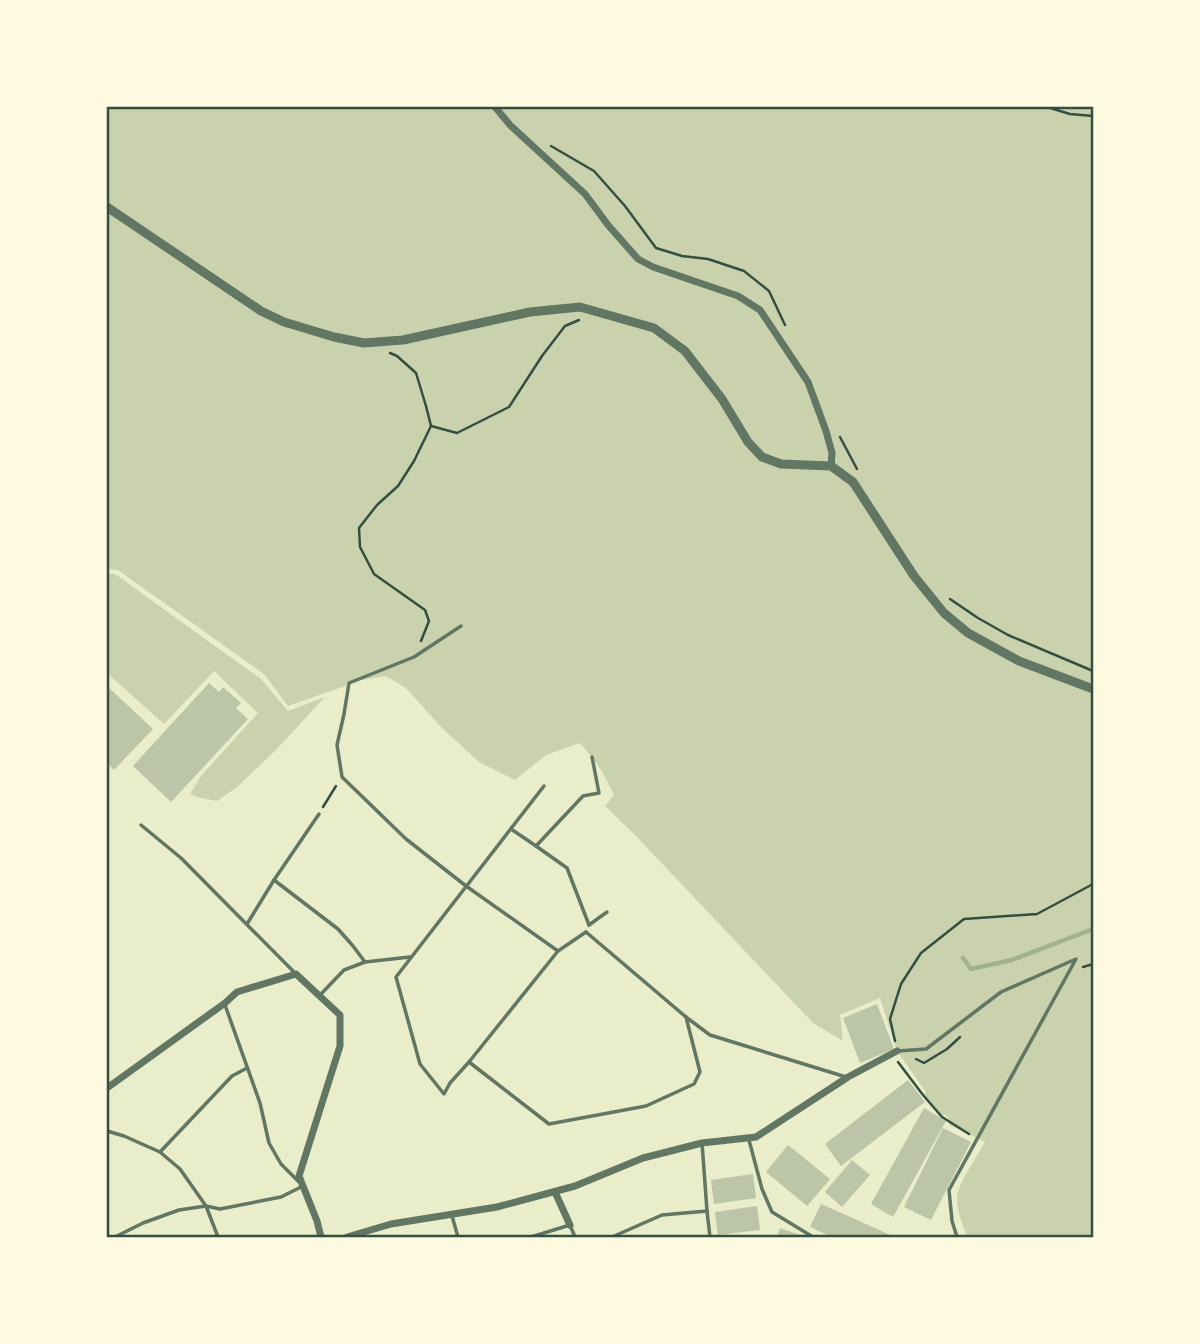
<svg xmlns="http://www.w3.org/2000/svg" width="1200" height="1344" font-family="'Space Grotesk',sans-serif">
	<rect width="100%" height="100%" fill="#e9edc9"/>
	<!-- green -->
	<g fill="#cad2ad">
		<path d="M107 107H1093V1237H967C963 1225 957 1211 957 1198 957 1185 978 1155 985 1142L949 1125 948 1118 945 1114 942 1117 923 1095 926 1092 897 1051 880 998 840 1015 843 1041 813 1023 636 836 605 806 614 795C605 775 595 759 580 743L546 755 515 780 479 762 441 727 406 688 386 676 362 680 288 706 264 674 118 570 107 569Z"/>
		<path d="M107 573 115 574 261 679 288 711 325 697 276 750 237 787 217 801 197 797 190 794 201 776 258 713 214 671 164 724 107 673Z"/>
	</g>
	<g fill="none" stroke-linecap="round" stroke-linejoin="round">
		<!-- stream -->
		<path stroke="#a3b18a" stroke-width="4.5" d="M963 958 971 969 1012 960 1093 929"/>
	</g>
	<!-- building -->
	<g fill="#bcc5a7">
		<path d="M209 683 219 692 223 687 241 703 236 708 248 719 171 802 133 766Z"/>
		<path d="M107 686 153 729 114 770 107 763Z"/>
		<path d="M877 1004 894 1049 860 1063 843 1018Z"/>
		<path d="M908 1080 925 1102 841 1166 825 1144Z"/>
		<path d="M924 1108 946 1121 893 1217 871 1204Z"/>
		<path d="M943 1128 971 1142 931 1220 904 1207Z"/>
		<path d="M788 1145 830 1179 807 1206 766 1172Z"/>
		<path d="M852 1160 870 1175 842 1207 825 1192Z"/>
		<path d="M753 1174 756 1198 714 1204 711 1180Z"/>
		<path d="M821 1204 895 1237H832L810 1227Z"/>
		<path d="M757 1206 760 1230 718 1235 715 1212Z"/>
		<path d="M780 1228 806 1237H777Z"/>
	</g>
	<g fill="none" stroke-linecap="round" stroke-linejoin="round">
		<!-- path -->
		<g stroke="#344e41" stroke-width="2.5">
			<path d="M1047 107 1070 114 1093 116"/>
			<path d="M551 146 594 171 625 206 656 248 682 256 708 259 744 271 769 291 785 325"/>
			<path d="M390 353 397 356 416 373 426 406 431 426 414 461 398 486 377 505 359 528 360 547 374 574 425 610 429 621 421 641"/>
			<path d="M431 426 457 433 509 407 542 356 565 326 579 320"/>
			<path d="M840 437 857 469"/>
			<path d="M950 599 978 618 1008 635 1093 671"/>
			<path d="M323 807 336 786"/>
			<path d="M1083 967 1093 964"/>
			<path d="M895 1041 890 1019 901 984 921 953 964 919 1037 914 1093 884"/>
			<path d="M916 1059 924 1063 947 1049 960 1037"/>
			<path d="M898 1062 923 1095 942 1117 969 1134"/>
		</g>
		<!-- service -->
		<g stroke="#617663" stroke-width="3.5">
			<path d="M461 626 414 657 349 683 344 714 337 745 342 777 406 839 466 886 558 951"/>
			<path d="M544 786 396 977 420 1064 444 1094 450 1083 469 1062 549 1124 646 1106 694 1084 700 1072 686 1017"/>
			<path d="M141 825 181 858 296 974"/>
			<path d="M511 829 536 846"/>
			<path d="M274 880 338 929 353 946 365 962 410 957"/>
			<path d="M247 924 274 880 319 814"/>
			<path d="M589 925 567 868 536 846 583 796 599 793 592 757"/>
			<path d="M589 925 607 912"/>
			<path d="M586 932 686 1017 710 1035 846 1077"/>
			<path d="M320 995 344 970 365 962"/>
			<path d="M898 1051 926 1049 1001 992 1076 959 949 1190 952 1221 957 1237"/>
			<path d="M469 1062 558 951 586 932"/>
			<path d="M107 1131 124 1136 160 1152 180 1169 206 1206 218 1237"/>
			<path d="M749 1140 762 1189 772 1212 813 1237"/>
			<path d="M702 1143 707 1211"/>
			<path d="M160 1152 232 1076 247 1068"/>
			<path d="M452 1216 458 1237"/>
			<path d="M115 1237 143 1223 179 1210 206 1206 220 1209 281 1197 303 1186 281 1164 269 1143 260 1103 225 1005"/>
			<path d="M531 1237 570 1225 575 1237"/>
			<path d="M612 1237 662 1215 707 1211 710 1237"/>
		</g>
		<!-- minor -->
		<g stroke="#617663" stroke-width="7">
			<path d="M495 107 510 125 585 194 608 225 638 259 653 267 738 296 760 310 808 382 826 431 832 453 831 466"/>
			<path d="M107 1088 225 1003 237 992 296 974 340 1015V1046L299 1176 317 1221 321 1237"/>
			<path d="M555 1192 570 1225"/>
			<path d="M347 1237 391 1224 497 1207 575 1186 643 1158 702 1143 756 1137 848 1077 897 1051"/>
		</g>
		<!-- tertiary -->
		<path stroke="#617663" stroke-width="9" d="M107 207 261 311 284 322 334 337 364 343 403 340 530 312 580 307 654 328 685 351 722 399 748 442 762 457 781 464 831 466 853 482 914 576 944 613 968 633 1019 661 1093 689"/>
	</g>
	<!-- border -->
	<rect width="1200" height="1344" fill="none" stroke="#fefae0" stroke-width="217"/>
	<rect x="108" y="108" width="984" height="1128" fill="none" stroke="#344e41" stroke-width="2.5"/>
</svg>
